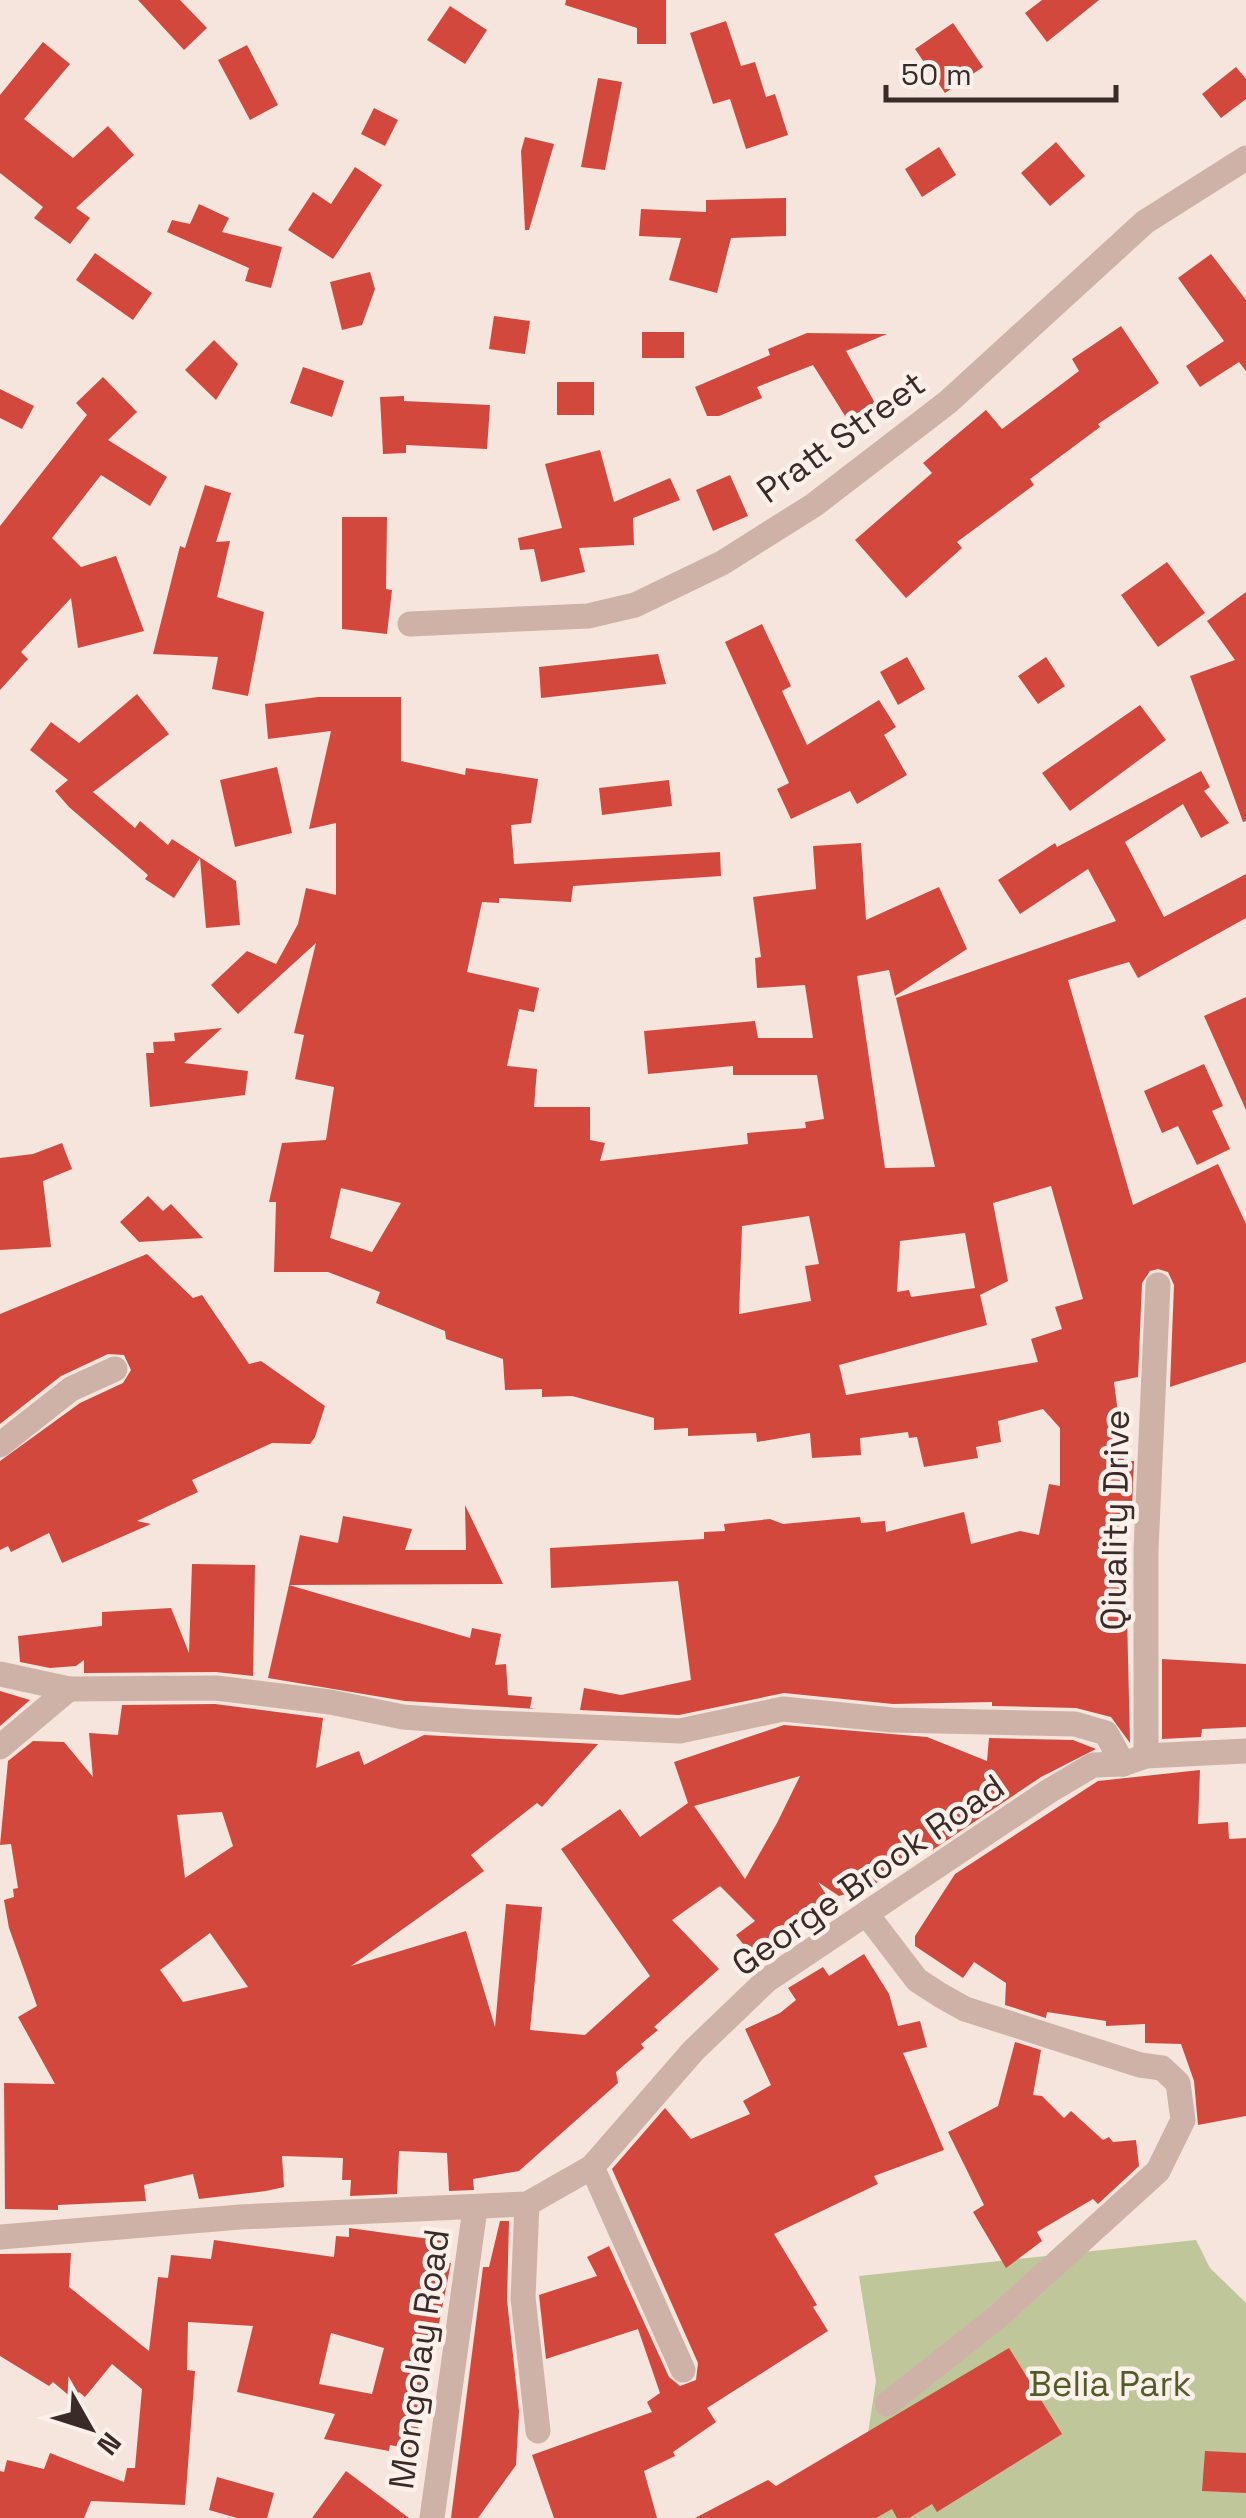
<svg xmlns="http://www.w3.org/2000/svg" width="1246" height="2518" font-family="'Space Grotesk',sans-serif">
	<rect width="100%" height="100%" fill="#f5e5dd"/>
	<!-- green -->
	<path fill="#bfc69a" d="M1196 2240 1210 2268 1246 2303V2518H855L876 2381 859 2276Z"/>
	<!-- building -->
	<g fill="#d3483c" fill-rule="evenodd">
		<path d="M138 0H180L207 28 184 50Z"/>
		<path d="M566 0H666V44H637V28L565 5Z"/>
		<path d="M1042 0H1099L1047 42 1025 13Z"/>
		<path d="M450 6 487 30 465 64 427 40Z"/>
		<path d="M726 21 741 66 755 62 766 97 775 94 788 135 746 149 730 99 713 104 690 33Z"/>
		<path d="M953 23 983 67 945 93 915 49Z"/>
		<path d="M43 42 70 64 24 119 73 158 108 126 134 155 76 208 90 218 70 244 34 218 43 207 0 173V95Z"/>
		<path d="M247 45 278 105 250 120 218 60Z"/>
		<path d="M1236 67 1246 79V99L1221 118 1202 94Z"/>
		<path d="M598 78 622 82 605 170 581 167Z"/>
		<path d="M374 108 398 120 385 146 361 134Z"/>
		<path d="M525 137 554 144 529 230H525L521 151Z"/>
		<path d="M1056 142 1085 176 1050 206 1021 173Z"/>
		<path d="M939 147 956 175 922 197 905 169Z"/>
		<path d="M355 167 382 185 333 259 288 230 313 192 331 204Z"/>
		<path d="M786 198V236L731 238 717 293 669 280 681 238 639 236 641 209 706 212V200Z"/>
		<path d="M199 204 229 218 222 232 282 247 271 288 245 281 249 268 167 232 172 220 190 224Z"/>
		<path d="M95 253 152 293 133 320 76 280Z"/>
		<path d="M1211 254 1246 300V371L1239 362 1200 387 1186 366 1224 341 1178 278Z"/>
		<path d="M370 272 375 289 362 325 342 330 330 282Z"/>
		<path d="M494 316 530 321 525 354 489 349Z"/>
		<path d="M1121 326 1159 383 1098 424 1100 427 1030 479 1034 485 957 542 962 548 906 598 855 540 932 473 923 463 986 410 1002 429 1079 371 1072 359Z"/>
		<rect x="642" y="332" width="42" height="26"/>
		<path d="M807 333 887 334 846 351 876 405 847 419 813 365 757 387 762 398 719 416H707L695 387 770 355 768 349Z"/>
		<path d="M214 340 238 364 216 400 185 370Z"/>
		<path d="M303 367 344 381 332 417 290 403Z"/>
		<path d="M103 377 137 412 108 440 167 477 150 506 101 475 52 538 81 567 116 556 144 631 78 648 71 598 21 652 28 659 0 690V526L87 415 76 403Z"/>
		<rect x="557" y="382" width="37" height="33"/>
		<path d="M0 389 34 406 22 429 0 418Z"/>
		<path d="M404 396V401L490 405 487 449 406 445V453L383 454 380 397Z"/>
		<path d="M600 450 614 502 670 478 680 500 633 518 634 545 579 548 585 572 541 582 534 549 520 550 518 538 562 528 545 464Z"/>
		<path d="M730 475 748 516 713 531 696 490Z"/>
		<path d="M205 485 231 493 216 542 230 541 217 597 264 612 248 696 212 689 218 657 153 654 180 546 185 548Z"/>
		<path d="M342 517H387L386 589 392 590 387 634 342 629Z"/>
		<path d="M1167 562 1205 613 1158 647 1121 595Z"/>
		<path d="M1246 592V821L1243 822 1190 676 1235 660 1207 621Z"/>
		<path d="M762 624 791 686 782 691 807 745 879 700 896 727 884 735 907 775 857 804 850 791 791 819 777 789 789 783 725 642Z"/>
		<path d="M658 654 666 684 541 698 539 667Z"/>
		<path d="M907 657 925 689 898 705 880 672Z"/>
		<path d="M1046 657 1065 686 1038 704 1018 676Z"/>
		<path d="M137 694 169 734 93 792 135 828 140 821 168 845 172 839 236 881 240 925 206 928 200 858 174 898 145 879 148 875 69 807 55 791 68 780 30 750 51 722 79 743Z"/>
		<path d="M318 697H401V761L465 775 466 768 538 779 531 823 511 825 514 864 720 852 721 876 573 886 571 902 499 898V903L482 902 467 972 539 988 534 1012 519 1009 507 1066 537 1069 534 1107H590V1140L605 1143 600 1161 748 1144 747 1133 806 1128 805 1122 824 1119 817 1075H733V1066L648 1074 644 1031 755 1021 758 1038H813L805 985 757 988 755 958 761 957 753 897 816 889 813 846 861 843 866 920 939 887 967 949 895 996 889 970 857 976 885 1168 935 1167 896 998 1116 921 1088 869 1020 914 998 880 1055 843 1057 847 1201 771 1210 787 1204 791 1229 823 1201 838 1183 804 1125 842 1164 917 1246 874V918L1138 978 1129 962 1068 980 1133 1205 1218 1164 1246 1224V1362L1170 1387 1174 1285 1168 1272 1158 1269 1150 1271 1142 1283 1138 1377 1114 1382 1124 1461H1134L1132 1507 1121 1506 1117 1558V1572L1126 1573 1130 1743 1111 1717 1076 1708 992 1706V1702L893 1704 784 1693 679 1715 580 1710 584 1688 621 1695 691 1680 678 1581 551 1588 550 1548 704 1539V1532L725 1531 724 1524 770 1519 783 1524 860 1517 861 1523 885 1521 886 1532 964 1512 971 1544 1020 1531 1039 1535 1049 1484 1060 1486V1428L1043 1409 998 1421 1001 1442 976 1447 978 1458 924 1467 917 1437 909 1438 908 1432 860 1438 861 1455 812 1458 810 1433 757 1442 756 1433 688 1436V1428L654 1430V1418L572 1396 542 1397V1389L505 1390 503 1359 446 1339 445 1331 376 1303 380 1292 328 1272H274L276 1202H269L282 1143 326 1140 334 1087 295 1079 304 1035 294 1033 316 943 238 1014 211 985 247 951 276 964 298 924 306 888 336 895V823L309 829 331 731 268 739 265 704ZM1051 1186 1083 1299 1055 1307 1062 1329 1031 1339 1038 1362 846 1395 839 1365 987 1325 980 1295 1008 1281 993 1203ZM341 1188 401 1203 372 1252 330 1238ZM809 1216 819 1264 805 1266 811 1301 739 1314 742 1226ZM965 1233 975 1288 911 1297 909 1290 897 1292 900 1241Z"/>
		<path d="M1140 705 1166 740 1070 811 1042 773Z"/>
		<path d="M277 767 292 833 235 847 220 780Z"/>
		<path d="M669 780 672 806 602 815 599 788Z"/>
		<path d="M1246 997V1110L1204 1016Z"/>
		<path d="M222 1028 184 1063 248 1071 245 1095 150 1107 146 1053H154L153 1042 175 1041 174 1033Z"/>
		<path d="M1204 1064 1223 1106 1212 1111 1230 1149 1197 1165 1178 1126 1162 1133 1144 1091Z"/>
		<path d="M62 1143 72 1169 43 1181 51 1247 0 1250V1158L33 1154Z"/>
		<path d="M148 1196 163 1211 171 1204 203 1238 139 1242 120 1222Z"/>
		<path d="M147 1254 193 1298 202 1295 249 1364 261 1361 325 1406 315 1437 310 1444 272 1443 192 1480 198 1492 137 1521 151 1524 62 1563 49 1533 11 1552 8 1546 0 1550V1461L80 1403 123 1383 131 1370 124 1355 108 1354 61 1376 0 1424V1314Z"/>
		<path d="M465 1505 503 1584 289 1585 300 1535 338 1543 343 1516 412 1529 405 1550H466Z"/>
		<path d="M192 1564 255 1565 253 1676 216 1672 84 1673V1660L76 1666 50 1668 20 1662 18 1636 102 1626V1612L171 1608 189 1653Z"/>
		<path d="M289 1585 470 1638 472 1628 501 1634 495 1665 506 1664 508 1695 532 1697 530 1708 537 1709 405 1701 268 1678Z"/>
		<path d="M1162 1659 1246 1664V1727L1202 1729 1201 1737 1162 1739Z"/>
		<path d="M0 1691 30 1700 0 1726Z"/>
		<path d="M215 1704 323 1718 316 1768 359 1751 364 1765 424 1735 598 1744 542 1807 537 1803 471 1855 484 1871 351 1966 466 1931 495 2027 506 1904 542 1907 530 2030 585 2035 650 1976 561 1849 620 1809 640 1837 688 1803 674 1762 784 1725 927 1737 987 1761 989 1738 1073 1740 1096 1749 1041 1777 931 1851 926 1846 871 1887 839 1896 818 1882 832 1904 810 1914 753 1957 736 1935 755 1921 720 1886 672 1920 719 1969 654 2027 658 2030 641 2044 644 2048 616 2072 618 2083 519 2171 473 2179 474 2190 449 2191 447 2153 399 2151 397 2194 350 2196 351 2180H342L343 2158 282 2156 284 2187 266 2191 199 2199 193 2174 144 2185 146 2201 58 2205V2210L5 2209 4 2083 55 2084 18 2017 37 2006 9 1928 4 1900 14 1897 13 1889 18 1888 11 1844 0 1845 8 1761 33 1741 64 1742 93 1777 89 1733 118 1735 122 1705ZM800 1776 777 1823 745 1879 694 1806ZM222 1812 233 1846 185 1878 177 1815ZM210 1933 248 1987 183 2002 160 1970Z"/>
		<path d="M1200 1770 1198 1824 1228 1822 1229 1839 1246 1838V2116L1198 2125 1194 2081 1181 2044 1145 2043V2024L1106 2026V2021L1047 2012 1046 2018 1005 2005 1006 1983 974 1962 963 1978 915 1946V1936L955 1874 1098 1781Z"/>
		<path d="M864 1954 889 1994 898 2026 920 2021 927 2047 903 2053 944 2150 874 2176 878 2184 774 2234 817 2305 813 2307 828 2331 707 2408 716 2422 673 2452 675 2456 644 2471 657 2518H554L532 2455 652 2412 647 2402 660 2393 638 2329 546 2359 539 2295 597 2276 587 2257 609 2246 669 2377 680 2386 696 2380 698 2363 612 2169 665 2108 691 2139 750 2114 743 2101 771 2085 745 2029 780 2013 796 2000 788 1988 823 1967 829 1976Z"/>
		<path d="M1015 2042 1041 2050 1033 2095 1042 2096 1064 2118 1071 2111 1103 2140 1109 2137 1113 2142 1136 2140 1139 2166 1098 2204 1093 2199 1037 2232 1042 2241 1006 2268 973 2212 984 2205 948 2132 998 2106Z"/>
		<path d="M500 2221H509L507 2300 519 2411 516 2465 478 2518H451L483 2267H489Z"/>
		<path d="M349 2228 444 2241 441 2262 451 2263 414 2450 390 2445 389 2451 324 2439 335 2414 237 2392 253 2326 188 2322 187 2370 195 2371 185 2505 91 2501 84 2518H0V2471L4 2472 7 2460 44 2469 50 2453 124 2482 127 2468H135L142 2389 112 2364 85 2397 79 2392 73 2399 53 2382 49 2386 0 2356V2254L71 2253 69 2287 149 2351 158 2277 168 2278 171 2255 211 2259 214 2240 334 2257 336 2236 349 2237ZM331 2333 384 2348 372 2394 319 2384Z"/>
		<path d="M1009 2348 1062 2434 937 2512 932 2504 909 2518H897L892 2509 876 2518H695L768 2480 776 2486Z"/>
		<path d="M1205 2451 1246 2453V2493L1202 2491Z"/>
		<path d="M346 2471 409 2518H312Z"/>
		<path d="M217 2477 274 2493 267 2518H237L209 2510Z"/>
	</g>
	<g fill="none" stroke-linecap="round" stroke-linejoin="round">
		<!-- minor -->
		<g stroke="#cfb2a7" stroke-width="25">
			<path d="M410 624 588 616 635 605 722 563 814 505 948 402 1145 222 1246 158"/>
			<path d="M0 1445 71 1389 115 1369"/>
			<path d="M0 1674 69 1689 216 1688 330 1702 403 1717 472 1722 680 1731 783 1709 892 1720 1075 1724 1106 1733 1123 1764"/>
			<path d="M0 1747 69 1689"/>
			<path d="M1146 1756V1550L1158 1285"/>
			<path d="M868 1916 917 1980 940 1995 965 2009 1140 2065 1162 2068 1178 2083 1183 2120 1158 2171 995 2319 887 2404"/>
			<path d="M592 2167 683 2370"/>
			<path d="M527 2204 523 2298 538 2431"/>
			<path d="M0 2237 240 2217 527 2204 592 2167 693 2051 767 1980 1049 1791 1093 1765 1123 1764 1146 1756 1246 1751"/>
			<path d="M432 2518 475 2209"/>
		</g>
	</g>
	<g text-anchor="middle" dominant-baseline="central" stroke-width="9" stroke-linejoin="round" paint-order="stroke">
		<!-- street labels -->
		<g font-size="35" fill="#3b2b28" stroke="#fcf1ea">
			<text transform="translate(841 437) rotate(-36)">Pratt Street</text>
			<text transform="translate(1115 1520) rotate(-89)">Qiuality Drive</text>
			<text transform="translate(868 1875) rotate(-35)">George Brook Road</text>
			<text transform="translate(419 2359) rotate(-82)">Mongolay Road</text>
		</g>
		<!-- park labels -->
		<g font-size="35" fill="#525c29" stroke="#fcf1ea">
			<text x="1110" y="2384">Belia Park</text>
		</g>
	</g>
	<!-- north arrow -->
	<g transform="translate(90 2428) rotate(129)" stroke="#fcf1ea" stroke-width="8" paint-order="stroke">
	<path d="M0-8L18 38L0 25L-18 38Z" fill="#3b2b28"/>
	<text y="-15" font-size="28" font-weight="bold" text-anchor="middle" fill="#3b2b28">N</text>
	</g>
	<!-- scale -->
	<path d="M886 85v15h230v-15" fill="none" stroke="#3b2b28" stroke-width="5"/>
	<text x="901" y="85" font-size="30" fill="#3b2b28" stroke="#fcf1ea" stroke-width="8" paint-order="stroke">50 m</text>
</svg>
